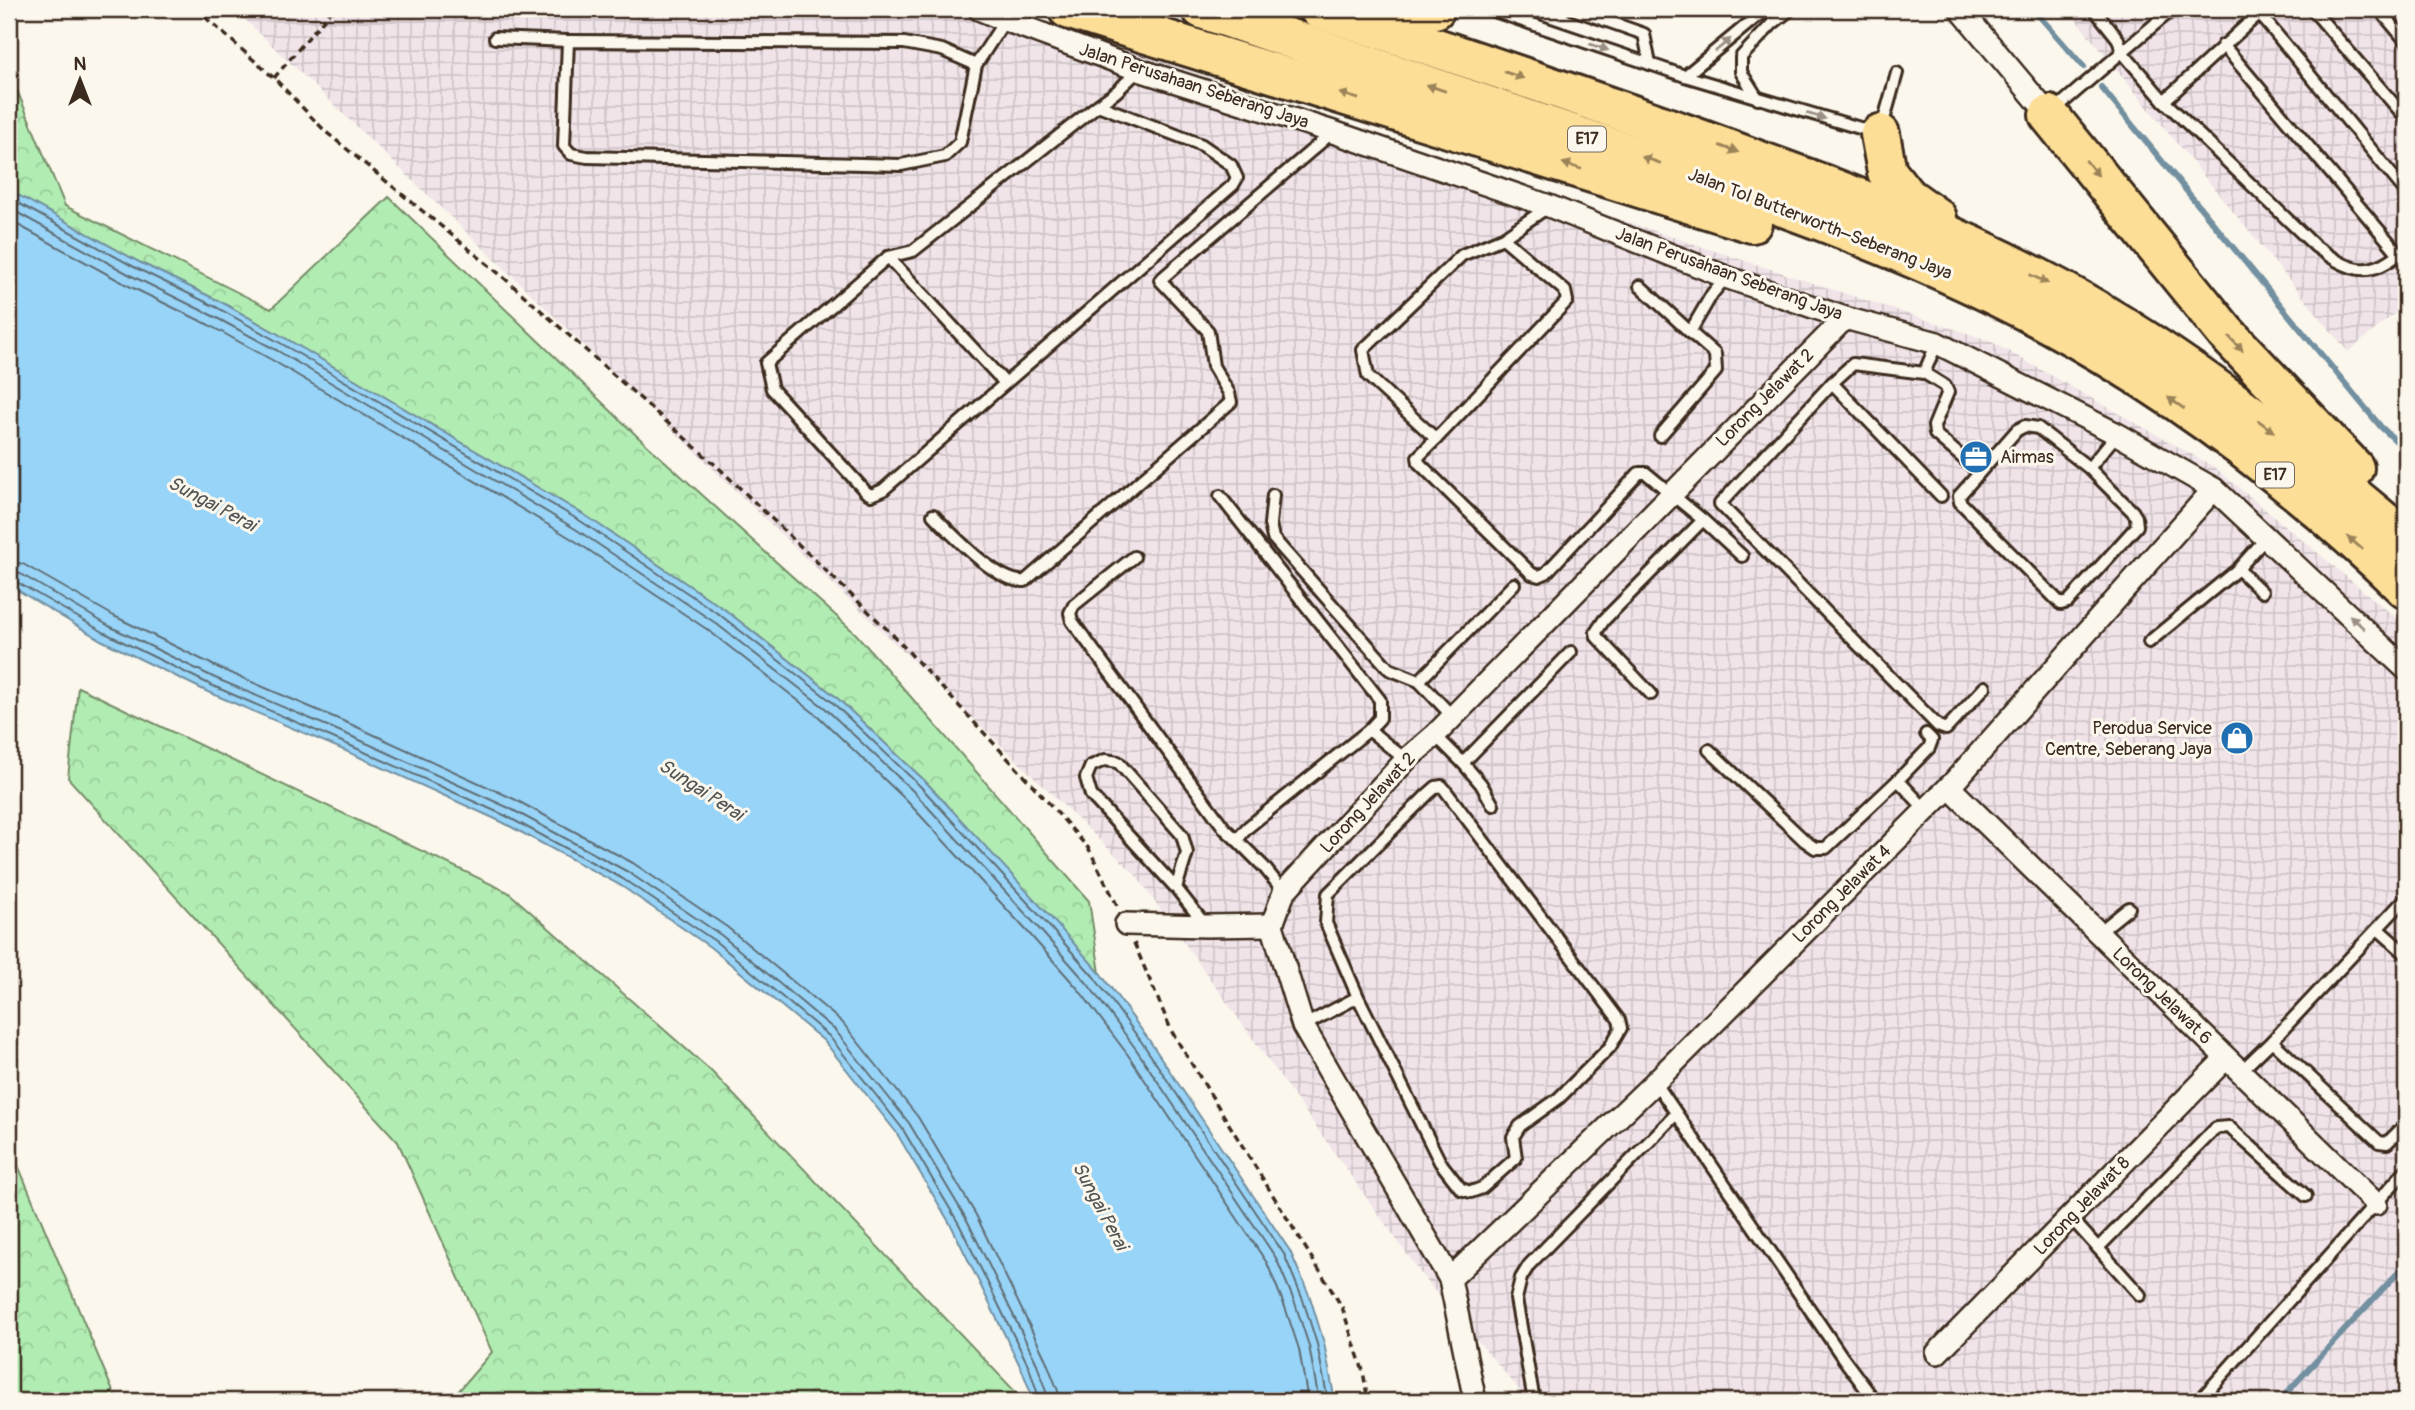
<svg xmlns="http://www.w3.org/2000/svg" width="2415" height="1410" font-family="Pangolin,sans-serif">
	<defs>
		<pattern id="industrial-grid" width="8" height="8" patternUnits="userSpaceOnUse" patternTransform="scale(1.75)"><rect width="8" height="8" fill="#f0e4e9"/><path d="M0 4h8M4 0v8" fill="none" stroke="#cfc4c7"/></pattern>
		<pattern id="forest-crowns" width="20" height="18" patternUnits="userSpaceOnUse" patternTransform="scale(1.75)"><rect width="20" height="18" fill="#b1edb3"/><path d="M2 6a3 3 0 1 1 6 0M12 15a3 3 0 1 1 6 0" fill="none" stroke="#99cb9a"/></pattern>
	</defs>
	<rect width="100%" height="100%" fill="#fbf7ec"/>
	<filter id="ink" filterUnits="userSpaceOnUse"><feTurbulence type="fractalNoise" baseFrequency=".0143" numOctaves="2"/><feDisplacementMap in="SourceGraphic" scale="14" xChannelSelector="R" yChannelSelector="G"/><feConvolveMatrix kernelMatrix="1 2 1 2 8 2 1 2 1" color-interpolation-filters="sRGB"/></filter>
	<g filter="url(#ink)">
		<!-- industrial -->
		<g fill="url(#industrial-grid)">
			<path d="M234 9H1009L1660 233 1988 340 2214 467 2406 626V1401H1529L1424 1278 1135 874Z"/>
			<path d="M2067 9H2406V304L2348 352Z"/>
		</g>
		<!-- forest -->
		<g fill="url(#forest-crowns)" stroke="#768c68" stroke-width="2">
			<path d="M9 71 65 206 271 309 389 197 637 436 856 634 1089 901 1100 973 925 781 835 696 724 609 586 516 285 338 221 302 139 262 9 190Z"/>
			<path d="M78 687 508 892 711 1071 1024 1401H450L492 1352 398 1142 68 778Z"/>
			<path d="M9 1149 15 1158 117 1401H9Z"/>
		</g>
		<!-- water -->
		<path fill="#98d4f8" stroke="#7390a1" stroke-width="2" d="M9 190 139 262 221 302 285 338 586 516 724 609 835 696 925 781 1046 912 1100 973 1149 1040 1290 1251 1310 1297 1324 1343 1335 1401H1034L1022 1370 952 1227 896 1132 824 1041 710 947 620 885 502 822 346 751 208 692 101 640 9 585Z"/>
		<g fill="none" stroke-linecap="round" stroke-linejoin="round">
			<!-- shore -->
			<g stroke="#606e75" stroke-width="2">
				<path d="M9 198 136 268 218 308 282 344 582 522 720 615 831 701 920 786 1041 917 1094 977 1143 1044 1284 1254 1303 1300 1317 1344 1328 1401"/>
				<path d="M9 208 132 276 213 316 278 351 577 530 714 622 825 708 914 792 1034 923 1087 983 1136 1049 1276 1258 1295 1303 1309 1346 1319 1401"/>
				<path d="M9 220 127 285 209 325 272 360 572 539 708 630 818 716 906 800 1026 930 1079 990 1128 1055 1267 1263 1285 1307 1299 1349 1308 1401"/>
				<path d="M9 561 23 564 114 616 219 668 357 727 514 799 633 863 727 927 842 1022 918 1117 976 1215 1046 1360 1058 1391 1060 1401"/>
				<path d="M9 571 19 573 109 626 215 678 353 737 509 808 628 872 721 935 835 1030 909 1123 967 1220 1037 1364 1049 1401"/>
				<path d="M9 580 15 581 105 633 211 685 349 745 506 816 623 879 715 941 829 1036 902 1128 959 1224 1029 1367 1040 1401"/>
			</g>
			<!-- stream -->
			<g stroke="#7390a1" stroke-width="6">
				<path d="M2033 9 2084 67"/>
				<path d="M2101 87 2381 427 2406 450"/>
				<path d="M2279 1401 2406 1264"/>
			</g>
			<defs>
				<g id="lane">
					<path d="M1488 9 1685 76 1880 134 1897 73"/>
					<path d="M1573 9 1644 34 1650 64"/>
					<path d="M2173 9 2122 52 2164 101 2264 9"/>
					<path d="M2312 9 2406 118"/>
					<path d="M2379 9 2406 41"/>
					<path d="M2259 13 2406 192"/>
					<path d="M495 38 568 41"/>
					<path d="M2223 45 2399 254"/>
					<path d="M976 65 942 50 904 43 568 41 564 146 571 154 587 157 901 165 945 156 960 142 976 65 1005 20"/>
					<path d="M1685 76 1766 9"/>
					<path d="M1758 99 1741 72V57L1772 24 1791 9"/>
					<path d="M2164 101 2315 246C2352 273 2370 280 2406 248"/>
					<path d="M1098 105 1202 145 1231 165 1237 178 1233 185 883 490 871 495 866 492 772 389 766 363 888 257 913 251 1098 105 1116 92 1139 70"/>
					<path d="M2052 112 2122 52 2118 39 2094 9"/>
					<path d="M1503 238 1565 291 1567 301 1436 439 1368 376 1363 350 1462 255 1503 238 1548 207"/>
					<path d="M888 257 1005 383"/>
					<path d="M1640 286 1690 332"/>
					<path d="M1937 343 1924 373 1853 364 1832 383 1720 504 1938 726 1946 729 1985 687"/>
					<path d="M1924 373 1945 386 1948 392 1934 426 1935 434 1979 472"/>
					<path d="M1832 383 1941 496"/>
					<path d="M1660 436 1716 371 1715 354 1690 332 1712 294 1726 277"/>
					<path d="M1436 439 1418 457 1419 463 1532 574 1539 576 1546 573 1639 473H1646L1703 520 1604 620 1596 632 1597 637 1651 694"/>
					<path d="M2089 468 2038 428 2025 426 2017 430 1959 496 1960 502 2061 604 2068 602 2137 526 2136 517 2133 512 2089 468 2117 434"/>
					<path d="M1273 495 1270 524 1273 538 1389 669 1419 681 1452 716"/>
					<path d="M1220 496 1380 700V718L1369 730"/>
					<path d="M933 515C952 534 998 584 1025 581L1231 402 1229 393 1213 366 1208 331 1160 280 1333 132"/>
					<path d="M1703 520 1742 556"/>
					<path d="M1134 557 1074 605 1070 613 1072 621 1225 829 1237 840 1247 828 1369 730 1406 760"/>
					<path d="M2238 569 2262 592"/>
					<path d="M2149 642 2238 569 2267 537"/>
					<path d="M1419 681 1514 584"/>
					<path d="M1435 735 1463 763 1571 652"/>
					<path d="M1709 750 1805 841 1815 848H1826L1898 780"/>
					<path d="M1463 763 1481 784 1493 805"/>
					<path d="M1925 809 1898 780 1929 748 1932 740 1926 734"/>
					<path d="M1237 840 1264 867 1284 892"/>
					<path d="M1176 888 1187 853 1182 835 1118 762 1105 760 1091 766 1086 778 1091 795 1176 888 1206 926"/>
					<path d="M2378 929 2406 954"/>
					<path d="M2098 933 2129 908"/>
					<path d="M1303 1026 1358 997 1440 1162 1461 1189 1471 1192 1482 1188 1516 1158 1513 1137 1520 1126 1559 1098 1610 1047 1621 1028 1619 1020 1442 786 1436 787 1428 794 1328 894 1326 923 1358 997"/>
					<path d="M2272 1041 2379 1142 2387 1143 2406 1124"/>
					<path d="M2240 1072 2272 1041 2406 898"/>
					<path d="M1655 1082 1843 1358 1875 1401"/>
					<path d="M2071 1218 2140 1295"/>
					<path d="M2098 1248 2216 1128 2229 1127 2306 1196"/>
					<path d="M1534 1401 1516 1299 1521 1278 1529 1265 1676 1114"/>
					<path d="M2199 1401 2406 1170"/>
				</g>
				<g id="street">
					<path d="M979 9 1005 20 1139 70 1333 132 1549 206 1726 277 1845 318 1937 343 2117 434 2214 489 2406 669"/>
					<path d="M1960 9 2049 115"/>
					<path d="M1949 787 2376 1204"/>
					<path d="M1126 924 1206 926 1272 925"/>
					<path d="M1450 1279 1655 1082 1953 783 2214 489"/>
					<path d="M1937 1353 2226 1058"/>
					<path d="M1475 1401 1450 1279 1303 1026 1272 925 1284 892 1293 882 1406 760 1435 735 1845 318"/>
				</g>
				<g id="highway">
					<path d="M1068 9 1752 223"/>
					<path d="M1202 9C1337 54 1472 100 1607 146 1754 195 1904 246 2041 319 2174 390 2298 484 2406 589"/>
					<path d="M1319 9C1467 58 1615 107 1760 161 1862 198 1963 237 2059 289 2185 357 2297 448 2406 540"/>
					<path d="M1363 20 1435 9"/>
					<path d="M2049 115 2225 332 2354 468"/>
					<path d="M1880 134 1887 172 1905 195 1937 218"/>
				</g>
			</defs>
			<!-- lane casing -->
			<use href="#lane" stroke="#3b2a1e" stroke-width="16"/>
			<!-- street casing -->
			<use href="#street" stroke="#3b2a1e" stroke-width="26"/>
			<!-- highway casing -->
			<use href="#highway" stroke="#3b2a1e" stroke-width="44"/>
			<!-- path -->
			<g stroke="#3b2a1e" stroke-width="3.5" stroke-dasharray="7 5" stroke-linecap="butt">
				<path d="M196 9 274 78 326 132 502 276 721 470 892 634 1040 793 1089 849 1118 907"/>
				<path d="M274 78 330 12 346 9"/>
				<path d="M1134 943 1172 1032 1342 1307 1363 1371 1368 1401"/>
			</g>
			<!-- lane -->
			<use href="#lane" stroke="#fbf7ec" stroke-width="10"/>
			<!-- street -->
			<use href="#street" stroke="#fbf7ec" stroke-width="21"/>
			<!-- highway -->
			<use href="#highway" stroke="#fdde96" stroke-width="38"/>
		</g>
		<!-- one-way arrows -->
		<defs><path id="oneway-solid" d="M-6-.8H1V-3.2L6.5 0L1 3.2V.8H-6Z" transform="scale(1.75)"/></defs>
		<g fill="#9b9085">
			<use href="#oneway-solid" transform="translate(1723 45) rotate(-40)"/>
			<use href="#oneway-solid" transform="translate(1599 47) rotate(19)"/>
			<use href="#oneway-solid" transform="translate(1816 116) rotate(16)"/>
			<use href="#oneway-solid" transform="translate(2357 622) rotate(-137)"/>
		</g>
		<g fill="#9c845a">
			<use href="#oneway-solid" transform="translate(1514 75) rotate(19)"/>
			<use href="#oneway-solid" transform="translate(1436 88) rotate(-161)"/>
			<use href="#oneway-solid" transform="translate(1349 96) rotate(-163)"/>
			<use href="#oneway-solid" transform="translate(1729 149) rotate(20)"/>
			<use href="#oneway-solid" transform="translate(1651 160) rotate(-161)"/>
			<use href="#oneway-solid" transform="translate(1572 166) rotate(-162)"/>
			<use href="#oneway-solid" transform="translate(2092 168) rotate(51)"/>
			<use href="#oneway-solid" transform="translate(2039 279) rotate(26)"/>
			<use href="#oneway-solid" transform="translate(2236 344) rotate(47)"/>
			<use href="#oneway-solid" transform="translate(2176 403) rotate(-145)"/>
			<use href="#oneway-solid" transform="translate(2266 426) rotate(36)"/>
			<use href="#oneway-solid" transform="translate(2355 543) rotate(-139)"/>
		</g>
	</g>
	<!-- icons -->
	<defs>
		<symbol id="office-disc" viewBox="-11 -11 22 22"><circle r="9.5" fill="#1f6fb2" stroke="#fbf7ec"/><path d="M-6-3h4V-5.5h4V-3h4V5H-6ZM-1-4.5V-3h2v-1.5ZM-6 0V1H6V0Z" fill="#fff"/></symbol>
		<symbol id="shop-disc" viewBox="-11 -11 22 22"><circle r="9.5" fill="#1f6fb2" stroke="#fbf7ec"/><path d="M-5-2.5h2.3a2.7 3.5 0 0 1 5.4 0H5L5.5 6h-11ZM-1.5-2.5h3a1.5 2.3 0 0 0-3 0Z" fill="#fff"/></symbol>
	</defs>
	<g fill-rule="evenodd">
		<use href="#office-disc" x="1957" y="438" width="38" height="38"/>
		<use href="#shop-disc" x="2218" y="719" width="38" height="38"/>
	</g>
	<g text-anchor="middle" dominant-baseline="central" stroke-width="6" stroke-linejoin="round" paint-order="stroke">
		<!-- shield labels -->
		<g fill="#fbf7ec" stroke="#75685c" stroke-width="2">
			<rect x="1568" y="126.5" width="38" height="25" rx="5"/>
			<rect x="2256" y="462.5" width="38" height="25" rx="5"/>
		</g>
		<g font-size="16" font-weight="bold" fill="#3b2a1e">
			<text x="1587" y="139">E17</text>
			<text x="2275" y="475">E17</text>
		</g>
		<!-- street labels -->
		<g font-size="18" fill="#3b2a1e" stroke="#fbf7ec">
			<text transform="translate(1194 86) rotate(18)">Jalan Perusahaan Seberang Jaya</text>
			<text transform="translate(1820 224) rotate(21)">Jalan Tol Butterworth–Seberang Jaya</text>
			<text transform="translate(1729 274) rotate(20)">Jalan Perusahaan Seberang Jaya</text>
			<text transform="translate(1765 398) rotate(-45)">Lorong Jelawat 2</text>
			<text transform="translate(1368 803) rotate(-47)">Lorong Jelawat 2</text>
			<text transform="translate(1842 894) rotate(-45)">Lorong Jelawat 4</text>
			<text transform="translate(2162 996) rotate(44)">Lorong Jelawat 6</text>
			<text transform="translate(2082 1206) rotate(-46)">Lorong Jelawat 8</text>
		</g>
		<!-- poi labels -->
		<g font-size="18" fill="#3b2a1e" stroke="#fbf7ec" text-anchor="start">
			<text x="2000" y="457">Airmas</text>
			<text x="2212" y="728" text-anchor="end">Perodua Service<tspan x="2212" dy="21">Centre, Seberang Jaya</tspan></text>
		</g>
		<!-- water labels -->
		<g font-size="19" font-style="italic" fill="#525454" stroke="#fbf7ec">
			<text transform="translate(212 504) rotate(28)">Sungai Perai</text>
			<text transform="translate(701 790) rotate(33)">Sungai Perai</text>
			<text transform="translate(1100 1206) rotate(62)">Sungai Perai</text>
		</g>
	</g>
	<!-- margin -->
	<rect width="2415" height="1410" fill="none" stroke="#fbf7ec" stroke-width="35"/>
	<rect x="18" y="18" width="2380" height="1375" fill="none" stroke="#3b2a1e" stroke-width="2.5" filter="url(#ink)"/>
	<!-- north arrow -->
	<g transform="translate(80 80)" stroke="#fbf7ec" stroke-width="5" paint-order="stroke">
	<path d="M0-5L12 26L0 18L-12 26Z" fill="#3b2a1e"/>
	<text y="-10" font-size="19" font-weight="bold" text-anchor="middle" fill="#3b2a1e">N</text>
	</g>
</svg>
